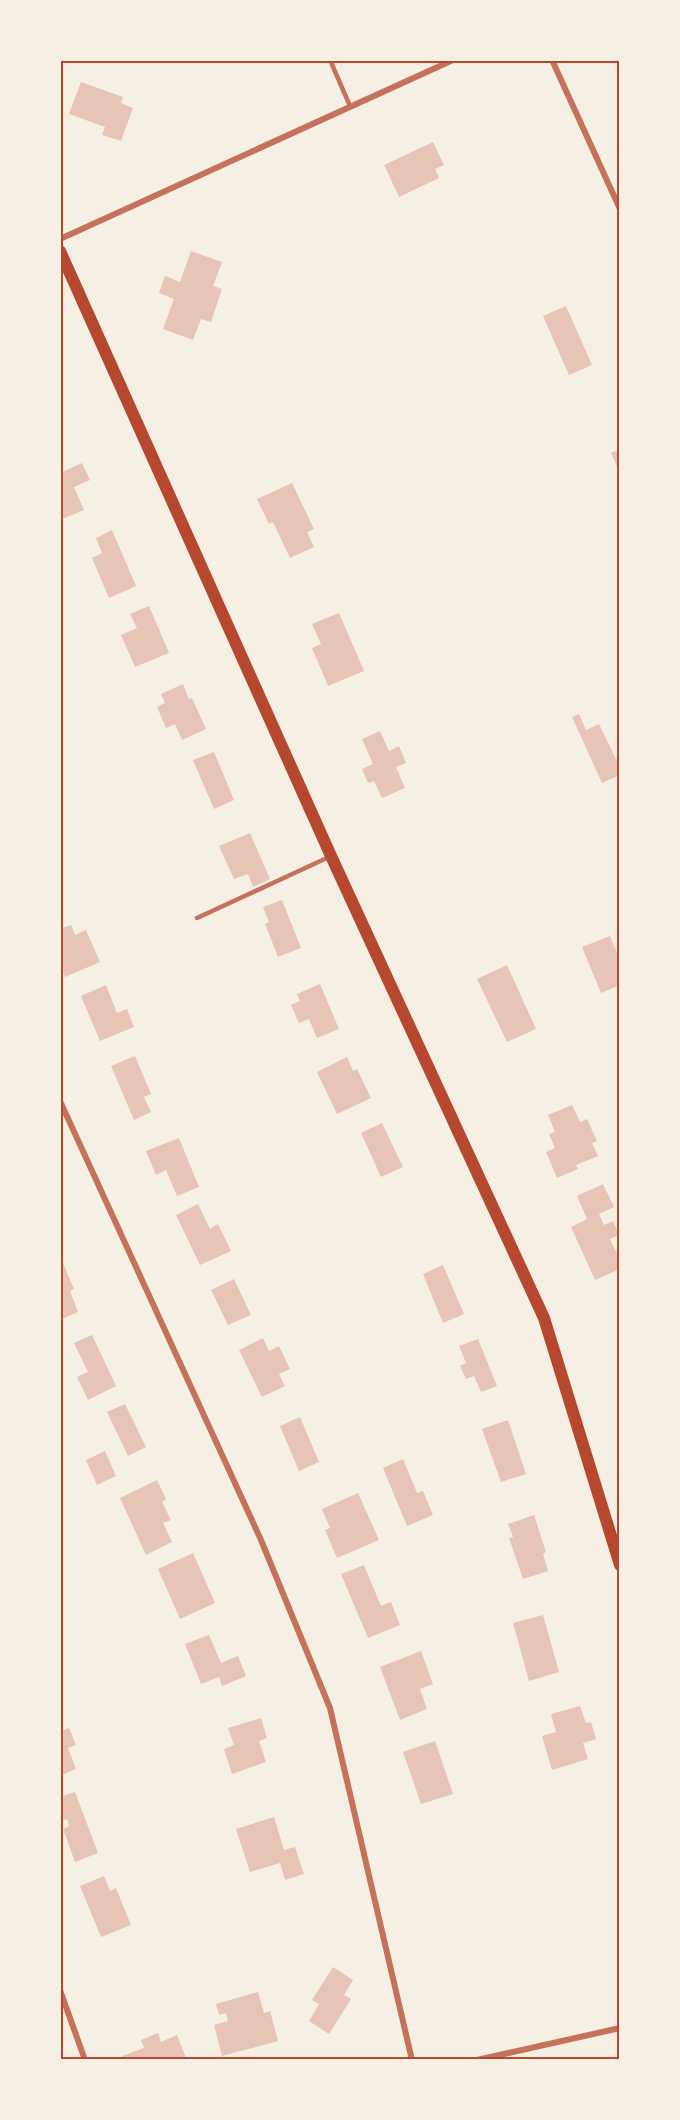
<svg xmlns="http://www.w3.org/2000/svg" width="680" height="2120" font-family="Ubuntu,sans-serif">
	<rect width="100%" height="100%" fill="#f6efe4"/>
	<!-- building -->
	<g fill="#e6c5b7">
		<path d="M81 82 123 97 121 103 133 108 121 141 102 135 105 127 69 114Z"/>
		<path d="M433 142 444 165 435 169 439 178 399 197 384 165Z"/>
		<path d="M191 251 222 262 213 286 222 289 211 322 201 319 193 340 163 329 174 299 159 293 165 276 180 282Z"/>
		<path d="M566 306 592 365 569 375 543 316Z"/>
		<path d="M620 449V473L611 453Z"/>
		<path d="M82 463 90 480 74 487 84 510 60 520V473Z"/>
		<path d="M292 483 314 529 307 532 314 547 290 558 273 522 269 524 257 499Z"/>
		<path d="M112 530 136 586 109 598 92 558 102 553 96 538Z"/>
		<path d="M149 606 169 653 135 667 121 635 137 628 130 614Z"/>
		<path d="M339 613 364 671 328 686 312 648 321 644 312 624Z"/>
		<path d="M183 684 189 699 192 698 206 729 182 740 175 724 166 728 157 707 165 703 161 694Z"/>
		<path d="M579 714 586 730 599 724 616 759 620 757V775L602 783 572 717Z"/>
		<path d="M380 731 389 751 399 746 406 763 396 767 405 788 382 798 374 781 368 783 362 769 373 764 362 739Z"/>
		<path d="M214 752 234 800 214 809 193 760Z"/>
		<path d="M250 833 270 879 253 887 248 874 234 879 219 846Z"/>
		<path d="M282 900 301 948 278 957 265 924 269 922 263 907Z"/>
		<path d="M71 925 75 935 86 930 100 962 65 977 60 964V929Z"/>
		<path d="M610 936 620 960V985L601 993 582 947Z"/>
		<path d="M507 965 536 1029 507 1042 477 979Z"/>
		<path d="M320 984 339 1029 317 1038 309 1019 299 1023 291 1005 300 1001 297 994Z"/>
		<path d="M106 985 117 1013 127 1009 134 1027 100 1041 81 996Z"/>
		<path d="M135 1056 151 1094 144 1097 151 1112 134 1120 111 1066Z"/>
		<path d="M347 1057 353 1071 357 1069 371 1098 337 1114 317 1072Z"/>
		<path d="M572 1105 580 1122 587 1119 597 1141 592 1143 598 1156 576 1165 578 1169 557 1178 546 1152 555 1148 549 1134 555 1132 548 1115Z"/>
		<path d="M382 1123 403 1167 381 1177 361 1133Z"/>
		<path d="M179 1138 199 1187 177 1196 166 1170 156 1175 146 1151Z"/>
		<path d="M603 1184 614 1207 599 1214 604 1225 613 1221 619 1235 610 1239 620 1260V1269L595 1280 571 1227 587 1219 577 1196Z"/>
		<path d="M198 1204 210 1229 218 1224 231 1251 200 1265 176 1215Z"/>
		<path d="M60 1256 74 1289 70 1291 78 1312 60 1320Z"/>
		<path d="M443 1265 464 1314 443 1323 423 1274Z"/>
		<path d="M234 1279 251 1315 228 1325 211 1290Z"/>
		<path d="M92 1335 116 1386 88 1400 77 1377 88 1372 74 1343Z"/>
		<path d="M263 1338 269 1351 279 1346 290 1369 279 1374 285 1386 262 1397 239 1350Z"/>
		<path d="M478 1339 497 1386 481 1392 474 1376 466 1379 460 1366 466 1363 459 1346Z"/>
		<path d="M125 1404 146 1447 128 1456 107 1412Z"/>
		<path d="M300 1417 319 1462 299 1471 280 1426Z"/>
		<path d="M508 1420 526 1474 501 1482 482 1429Z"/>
		<path d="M105 1451 116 1476 97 1485 86 1460Z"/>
		<path d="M403 1459 417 1493 423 1491 433 1515 407 1526 383 1468Z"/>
		<path d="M157 1480 166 1499 162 1502 171 1520 163 1523 172 1542 146 1555 120 1498Z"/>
		<path d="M358 1493 379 1540 337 1558 325 1530 330 1528 322 1509Z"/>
		<path d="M534 1515 546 1552 543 1554 548 1571 523 1579 509 1538 513 1537 508 1524Z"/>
		<path d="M193 1553 215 1603 180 1619 158 1569Z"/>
		<path d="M364 1565 381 1606 391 1602 400 1625 368 1638 341 1574Z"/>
		<path d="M543 1615 559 1672 529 1681 513 1623Z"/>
		<path d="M209 1635 221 1663 238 1656 246 1676 222 1686 219 1677 201 1684 185 1644Z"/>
		<path d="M421 1651 433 1684 420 1689 427 1709 400 1720 380 1667Z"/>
		<path d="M580 1706 586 1723 591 1722 596 1739 583 1743 588 1759 552 1770 542 1736 556 1732 551 1714Z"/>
		<path d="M261 1718 267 1738 259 1741 266 1762 232 1774 224 1749 234 1745 228 1728Z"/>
		<path d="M60 1726 62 1731 69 1728 76 1745 68 1748 76 1769 60 1776Z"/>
		<path d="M435 1741 453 1794 421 1804 403 1752Z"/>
		<path d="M75 1792 98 1853 75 1862 63 1829 69 1826 67 1819 60 1821V1797Z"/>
		<path d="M274 1817 284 1850 295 1847 304 1874 285 1880 280 1863 250 1872 236 1829Z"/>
		<path d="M104 1876 110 1891 116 1888 131 1925 101 1937 80 1886Z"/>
		<path d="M333 1967 353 1980 344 1995 351 1999 329 2034 309 2021 319 2004 312 2000Z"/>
		<path d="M258 1992 264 2013 270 2011 278 2041 222 2056 214 2025 228 2021 226 2013 219 2015 216 2004Z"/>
		<path d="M158 2033 161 2042 177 2035 187 2060H123L122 2056 144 2048 141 2040Z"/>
	</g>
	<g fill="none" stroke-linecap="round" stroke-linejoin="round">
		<!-- service -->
		<g stroke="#c5725c" stroke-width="4.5">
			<path d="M330 60 350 106"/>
			<path d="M197 918 329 857"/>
		</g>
		<!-- minor -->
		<g stroke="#c5725c" stroke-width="6">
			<path d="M552 60 620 209"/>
			<path d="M60 239 453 60"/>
			<path d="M60 1101 261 1540 330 1708 412 2060"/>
			<path d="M60 1990 85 2060"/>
			<path d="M477 2060 620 2028"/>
		</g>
		<!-- secondary -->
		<path stroke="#b5482f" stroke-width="12" d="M60 251 331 856 544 1318 620 1565"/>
	</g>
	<!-- border -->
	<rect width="680" height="2120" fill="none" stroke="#f6efe4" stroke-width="123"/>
	<rect x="62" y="62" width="556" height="1996" fill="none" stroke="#b5482f" stroke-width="2"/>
</svg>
